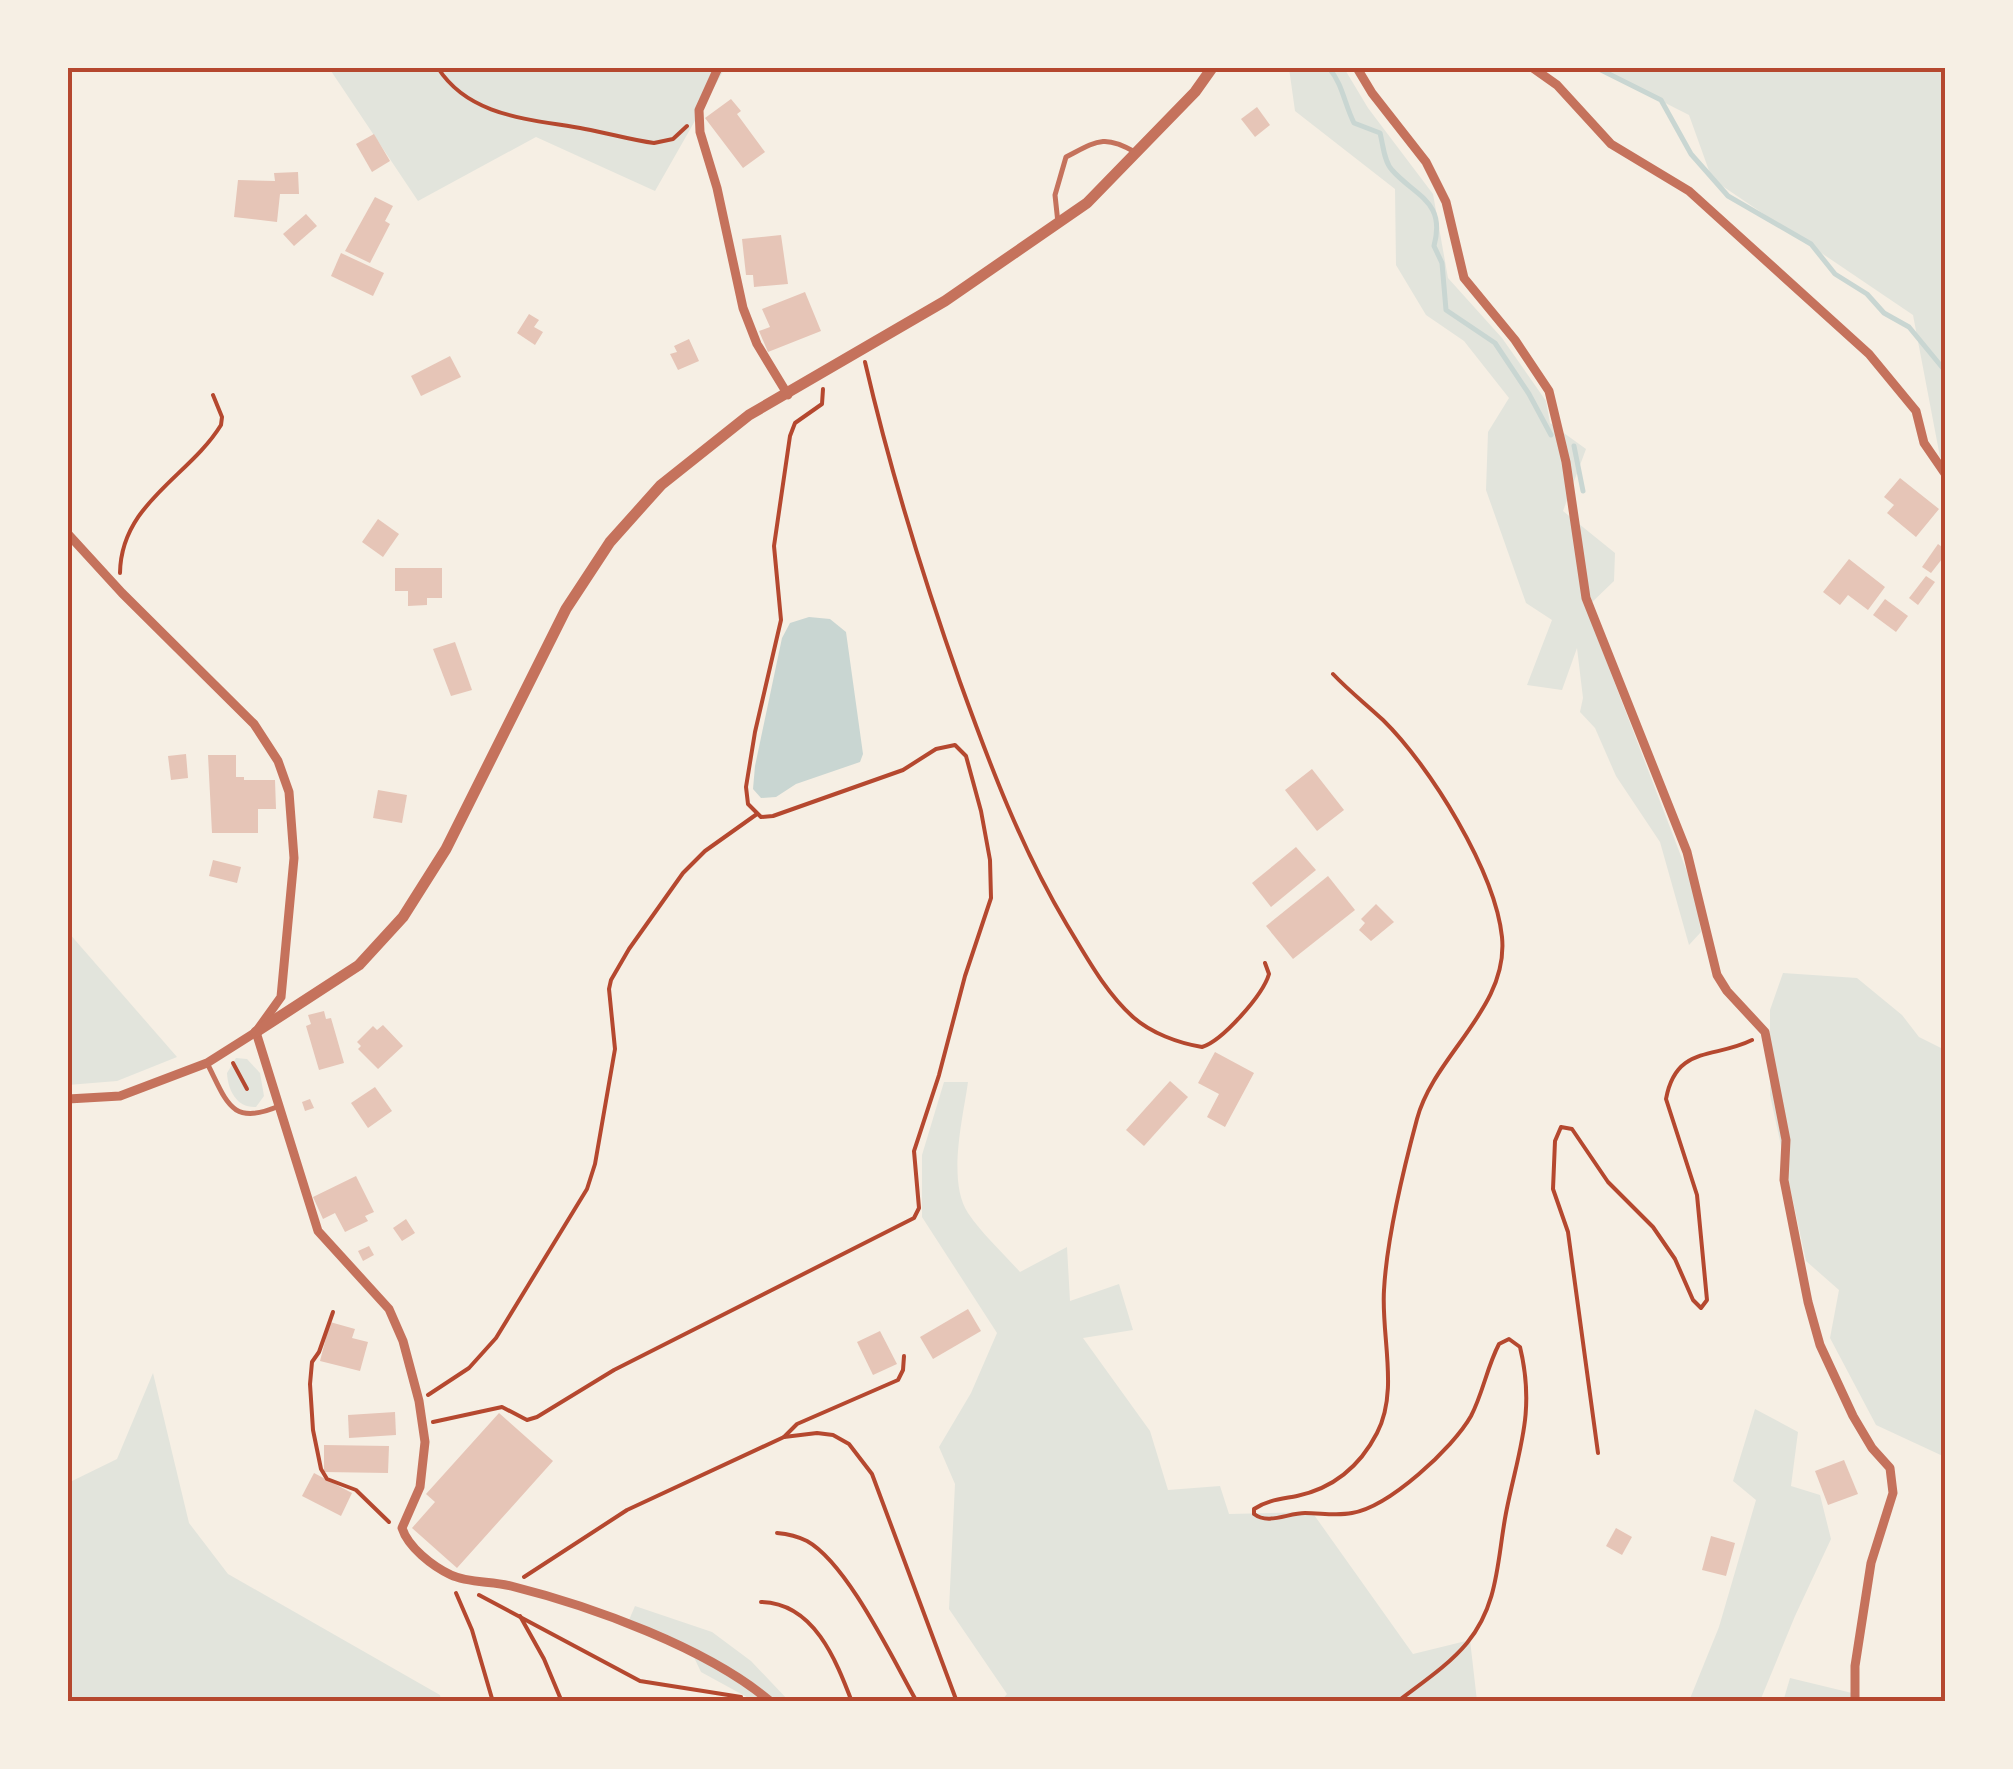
<svg xmlns="http://www.w3.org/2000/svg" width="2013" height="1769" font-family="Inter,sans-serif">
	<rect width="100%" height="100%" fill="#f6efe4"/>
	<!-- green -->
	<g fill="#e2e4dc">
		<path d="M329 68H725L655 191 536 137 418 201Z"/>
		<path d="M1289 68H1344L1368 108 1433 194 1448 278 1502 338 1546 401 1550 423 1586 449 1563 511 1615 553 1614 581 1586 608 1694 890 1701 932 1689 945 1660 842 1616 776 1595 728 1580 712 1583 698 1577 648 1562 690 1527 685 1552 620 1526 603 1486 490 1488 432 1509 398 1464 341 1426 315 1396 265 1395 189 1295 111Z"/>
		<path d="M1596 68H1945V463L1940 457 1913 315 1712 179 1689 115Z"/>
		<path d="M68 932 177 1057 117 1081 68 1085Z"/>
		<path d="M1783 973 1857 978 1902 1015 1919 1037 1945 1050V1457L1876 1425 1830 1338 1839 1290 1806 1261 1770 1095V1010Z"/>
		<path d="M236 1058 247 1059 260 1073 264 1096 256 1107C237 1108 228 1091 227 1073Z"/>
		<path d="M944 1082H968C963 1118 947 1181 968 1213 982 1234 1003 1253 1020 1272L1067 1247 1070 1301 1119 1284 1133 1330 1083 1338 1150 1431 1168 1490 1220 1486 1229 1514 1312 1512 1413 1654 1470 1640 1477 1701H1001L1007 1694 949 1609 955 1484 939 1447 971 1393 997 1333 922 1217V1155Z"/>
		<path d="M153 1373 189 1523 228 1574 440 1695 441 1701H68V1483L117 1459Z"/>
		<path d="M1755 1409 1798 1432 1791 1486 1820 1495 1831 1539 1795 1616 1760 1701H1689L1719 1627 1756 1500 1733 1481Z"/>
		<path d="M635 1606 712 1632 751 1661 789 1701H754L701 1672 691 1651 629 1620Z"/>
		<path d="M1790 1678 1852 1693 1851 1701 1783 1702Z"/>
	</g>
	<!-- water -->
	<path fill="#c9d6d2" d="M809 617 830 619 846 632 863 754 860 762 796 784 776 797 761 798 753 789 755 766 782 638 790 623Z"/>
	<g fill="none" stroke-linecap="round" stroke-linejoin="round">
		<!-- stream -->
		<g stroke="#c9d6d2" stroke-width="5">
			<path d="M1329 68C1343 85 1344 103 1354 123L1380 133C1383 144 1384 162 1392 170 1416 197 1446 201 1434 246L1442 263 1446 310 1495 343 1529 394 1551 435"/>
			<path d="M1597 68 1661 100 1691 154 1728 196 1811 244 1835 274 1867 294 1884 313 1909 327 1946 372"/>
			<path d="M1574 446 1583 491"/>
		</g>
	</g>
	<!-- building -->
	<g fill="#e6c5b7">
		<path d="M731 99 741 111 737 114 765 152 743 168 705 118Z"/>
		<path d="M1257 107 1270 125 1255 137 1241 119Z"/>
		<path d="M374 134 390 161 372 172 356 144Z"/>
		<path d="M298 172 299 194H280L277 222 234 217 238 180 275 181 274 173Z"/>
		<path d="M375 197 393 206 385 221 390 224 370 263 345 251Z"/>
		<path d="M306 214 317 226 294 246 283 234Z"/>
		<path d="M781 235 788 284 754 287 753 275H746L742 239Z"/>
		<path d="M341 253 384 273 373 296 331 276Z"/>
		<path d="M805 292 821 331 768 352 759 331 770 327 762 309Z"/>
		<path d="M529 314 539 320 534 327 543 332 535 345 517 333Z"/>
		<path d="M689 339 699 361 678 370 670 354 677 352 674 346Z"/>
		<path d="M450 356 461 377 421 396 411 376Z"/>
		<path d="M1900 478 1939 509 1916 537 1887 513 1894 505 1884 497Z"/>
		<path d="M378 519 399 534 383 557 362 542Z"/>
		<path d="M1938 544 1946 550V554L1931 573 1922 567Z"/>
		<path d="M1849 559 1885 587 1868 610 1848 595 1840 605 1823 592Z"/>
		<path d="M395 568H442V598H427V605L408 606V591H395Z"/>
		<path d="M1926 576 1935 582 1918 605 1909 598Z"/>
		<path d="M1885 599 1908 616 1896 632 1873 615Z"/>
		<path d="M455 642 472 690 451 696 433 649Z"/>
		<path d="M186 754 188 778 171 780 168 756Z"/>
		<path d="M208 755H236V777H244V780H275L276 809H258V833H212Z"/>
		<path d="M1312 769 1344 810 1317 831 1285 790Z"/>
		<path d="M378 790 407 795 402 823 373 818Z"/>
		<path d="M1296 847 1316 870 1271 907 1252 883Z"/>
		<path d="M213 860 241 867 237 883 209 876Z"/>
		<path d="M1328 876 1355 910 1293 959 1266 926Z"/>
		<path d="M1376 904 1394 922 1371 941 1359 930 1365 923 1361 919Z"/>
		<path d="M324 1011 326 1019 331 1018 344 1063 319 1070 306 1026 311 1024 308 1015Z"/>
		<path d="M383 1025 403 1046 378 1069 358 1049 361 1046 357 1042 373 1026 377 1030Z"/>
		<path d="M1215 1052 1254 1073 1225 1127 1207 1117 1219 1094 1198 1083Z"/>
		<path d="M1170 1081 1188 1097 1144 1146 1126 1130Z"/>
		<path d="M375 1087 392 1111 368 1128 351 1103Z"/>
		<path d="M310 1099 314 1108 305 1111 302 1102Z"/>
		<path d="M356 1176 374 1212 365 1216 368 1221 345 1232 335 1213 323 1219 313 1197Z"/>
		<path d="M406 1219 415 1233 402 1241 393 1228Z"/>
		<path d="M369 1246 374 1255 363 1261 358 1251Z"/>
		<path d="M968 1309 981 1331 933 1359 920 1337Z"/>
		<path d="M330 1322 355 1329 352 1338 368 1342 360 1371 320 1361Z"/>
		<path d="M880 1331 897 1364 873 1375 857 1342Z"/>
		<path d="M395 1412 396 1435 349 1438 348 1415Z"/>
		<path d="M499 1413 553 1461 457 1568 412 1528 435 1502 426 1494Z"/>
		<path d="M324 1445 389 1446 388 1473 324 1472Z"/>
		<path d="M1844 1460 1858 1494 1828 1505 1815 1471Z"/>
		<path d="M314 1473 352 1493 341 1516 302 1496Z"/>
		<path d="M1616 1528 1632 1537 1622 1555 1606 1546Z"/>
		<path d="M1711 1536 1735 1543 1726 1576 1702 1570Z"/>
	</g>
	<g fill="none" stroke-linecap="round" stroke-linejoin="round">
		<!-- path -->
		<g stroke="#b5482f" stroke-width="4">
			<path d="M438 68C470 118 532 119 585 129 608 133 631 140 654 143L673 139 687 126"/>
			<path d="M865 362C890 470 923 577 960 682 990 765 1021 848 1067 925 1086 956 1105 992 1133 1017 1151 1033 1178 1043 1202 1047 1222 1041 1263 995 1269 974L1265 963"/>
			<path d="M120 573C121 503 189 477 221 425L222 417 213 395"/>
			<path d="M1333 674C1349 691 1366 704 1383 720 1430 766 1495 871 1502 937 1509 1008 1434 1055 1417 1119 1403 1171 1387 1236 1384 1290 1381 1336 1399 1391 1377 1433 1360 1466 1334 1488 1297 1496 1282 1499 1267 1500 1254 1509V1514C1268 1525 1288 1513 1305 1513 1321 1513 1337 1516 1352 1513 1389 1507 1453 1448 1471 1416 1483 1393 1487 1367 1499 1344L1509 1339 1520 1347C1536 1413 1518 1451 1506 1513 1497 1560 1499 1604 1467 1643 1448 1666 1420 1684 1397 1702"/>
			<path d="M233 1063 247 1089"/>
			<path d="M333 1312 319 1352 312 1362 310 1384 313 1430 321 1469 327 1479 356 1490 389 1522"/>
			<path d="M428 1395 469 1368 496 1338 587 1189 595 1164 615 1049 609 989 611 980 629 949 683 873 705 851 757 814"/>
			<path d="M433 1422 502 1407 527 1420 537 1417 614 1370 914 1218 919 1208 914 1151 939 1075 965 976 991 898 990 860 981 811 966 756 955 745 936 749 903 770 773 816 761 817 748 804 746 787 755 732 781 620 774 546 790 436 795 423 822 404 823 389"/>
			<path d="M784 1437 797 1424 898 1380 903 1370 904 1356"/>
			<path d="M1598 1453 1568 1232 1553 1189 1555 1141 1561 1127 1572 1129 1608 1182 1653 1227 1675 1259 1693 1300 1701 1308 1707 1300 1697 1195 1666 1099C1676 1045 1714 1059 1752 1040"/>
			<path d="M777 1533C788 1534 797 1536 807 1541 848 1564 893 1660 917 1702"/>
			<path d="M524 1577 627 1510 784 1437 817 1433 833 1435 849 1444 872 1474 957 1702"/>
			<path d="M456 1593 472 1630 493 1702"/>
			<path d="M479 1595 640 1681 741 1697"/>
			<path d="M761 1602C814 1603 836 1660 852 1702"/>
			<path d="M520 1616 544 1659 562 1702"/>
		</g>
		<!-- service -->
		<g stroke="#c5725c" stroke-width="5">
			<path d="M1058 223 1055 195 1066 157C1097 141 1104 134 1135 152"/>
			<path d="M207 1063C227 1102 231 1127 279 1106"/>
		</g>
		<!-- minor -->
		<g stroke="#c5725c" stroke-width="9">
			<path d="M718 68 699 110 700 132 717 188 743 308 757 344 788 395"/>
			<path d="M1357 68 1372 93 1426 162 1446 202 1464 278 1515 340 1549 391 1566 462 1586 598 1687 852 1717 975 1727 991 1765 1032 1786 1140 1784 1180 1808 1302 1820 1345 1853 1416 1872 1448 1890 1468 1893 1493 1871 1563 1855 1666V1702"/>
			<path d="M1533 68 1557 85 1611 144 1689 191 1869 354 1916 411 1924 443 1946 475"/>
			<path d="M68 534 122 593 254 724 278 761 289 792 294 858 281 997 256 1032 207 1063 120 1096 68 1099"/>
			<path d="M256 1032 318 1231 389 1309 403 1341 419 1401 425 1442 420 1487 402 1528C408 1547 432 1566 451 1575 468 1583 492 1581 511 1586 591 1606 708 1648 771 1702"/>
		</g>
		<!-- tertiary -->
		<path stroke="#c5725c" stroke-width="11" d="M256 1032 359 965 403 917 446 849 566 609 610 542 661 485 749 415 945 301 1087 203 1195 92 1212 68"/>
	</g>
	<!-- border -->
	<rect width="2013" height="1769" fill="none" stroke="#f6efe4" stroke-width="140"/>
	<rect x="70" y="70" width="1873" height="1629" fill="none" stroke="#b5482f" stroke-width="4"/>
</svg>
